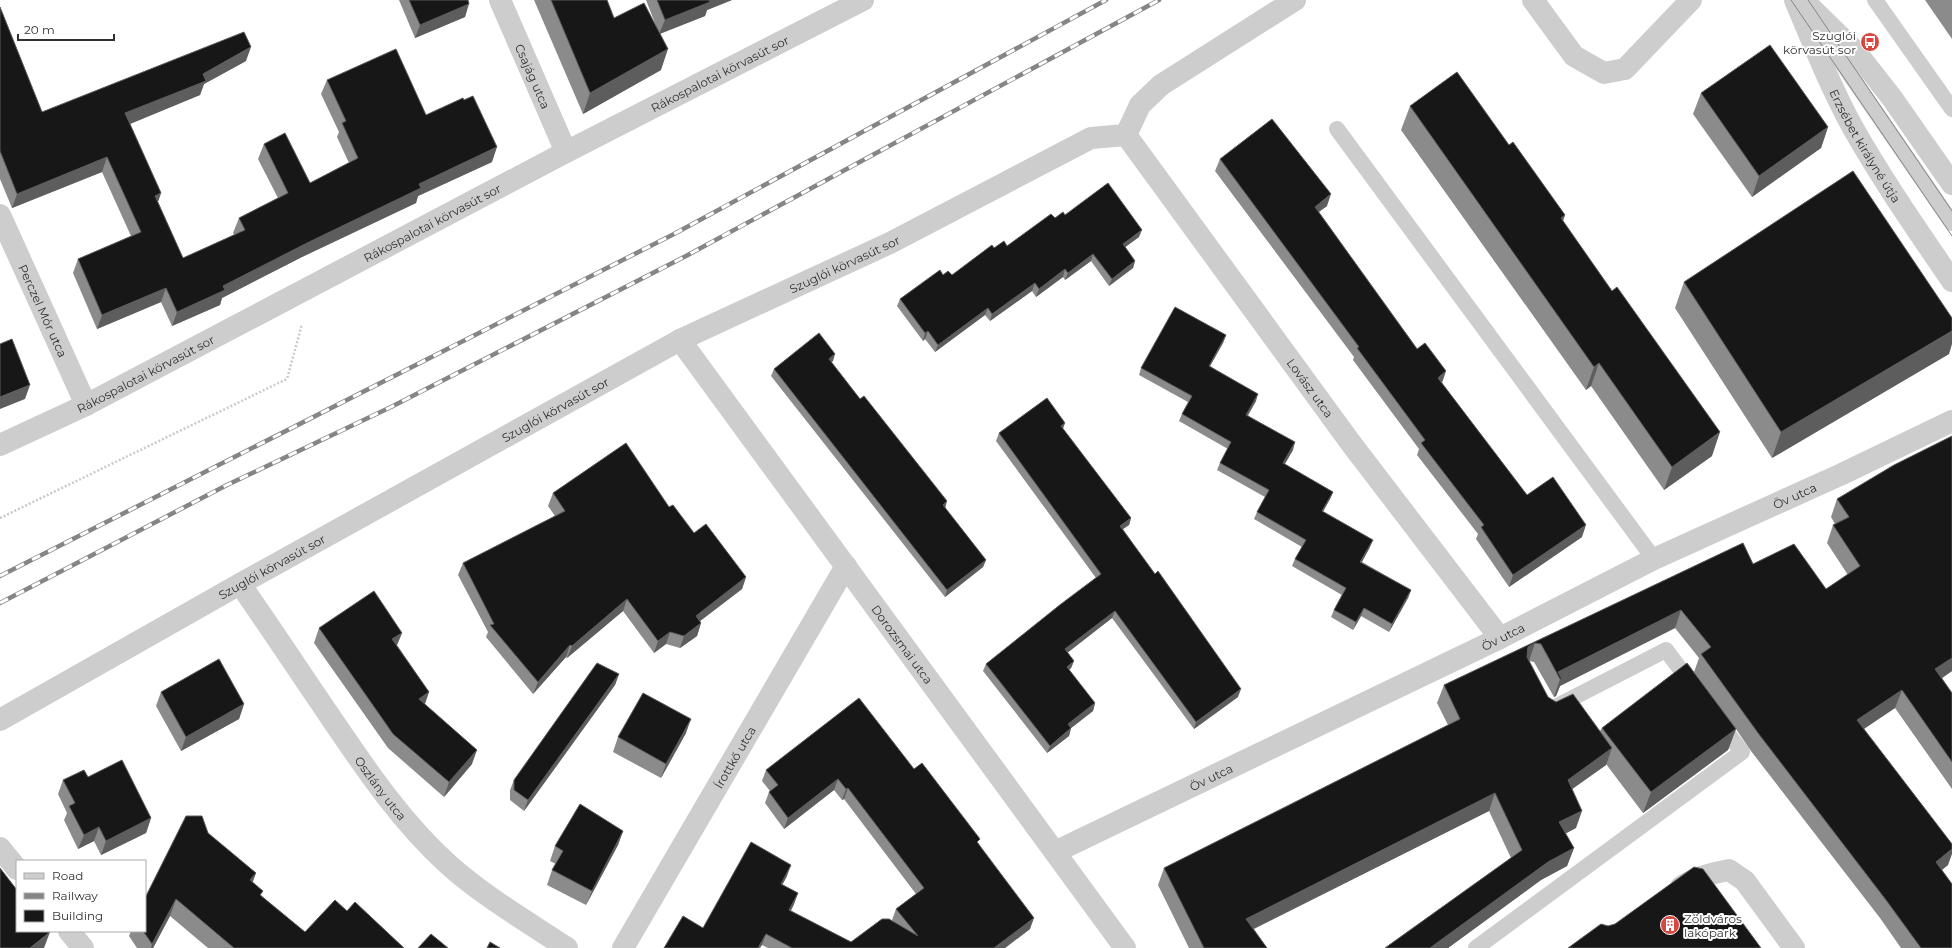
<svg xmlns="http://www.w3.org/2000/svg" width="1952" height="948" font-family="Montserrat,sans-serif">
	<rect width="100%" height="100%" fill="#fff"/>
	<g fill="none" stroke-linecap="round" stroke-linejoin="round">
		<!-- path -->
		<path stroke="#cacaca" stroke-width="2.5" stroke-dasharray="2 2" stroke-linecap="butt" d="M0 518 287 379 302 324"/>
		<!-- service -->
		<g stroke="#cdcdcd" stroke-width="16">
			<path d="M1875 0 1952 109"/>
			<path d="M1809 15 1952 223"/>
			<path d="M1337 129 1654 559"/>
			<path d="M1557 706 1666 650 1692 685"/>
			<path d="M1476 948 1742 752 1719 722"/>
		</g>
		<!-- minor -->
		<g stroke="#cdcdcd" stroke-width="22">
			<path id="s1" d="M500 0 566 152"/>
			<path d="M1533 0 1574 56 1604 73 1625 69 1691 0"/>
			<path id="s2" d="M1126 135 1353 446 1500 638"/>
			<path d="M1126 135 1140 105 1161 85 1295 0"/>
			<path id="s3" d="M0 215 86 405"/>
			<path id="s4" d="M680 340 1125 948"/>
			<path id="s5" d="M0 445 86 405 566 152 863 0"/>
			<path id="s6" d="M240 584C270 627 299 671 329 715 365 768 401 822 450 866 485 897 528 922 567 948"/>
			<path id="s7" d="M0 720 240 584 680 340 890 243 1091 138 1126 135"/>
			<path d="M0 848 17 869"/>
			<path id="s8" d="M1055 852 1500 638 1654 559 1842 474 1952 421"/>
			<path d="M1681 887C1695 877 1712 873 1729 870L1745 881 1794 948"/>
			<path d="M69 931 83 948"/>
			<path id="s9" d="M623 948 846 566"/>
		</g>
		<!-- tertiary -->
		<g stroke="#cdcdcd" stroke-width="22">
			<path id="s10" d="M1795 0C1813 43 1830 86 1853 128 1883 181 1918 231 1952 281"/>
			<path d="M1803 0 1856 52 1892 98 1952 184"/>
		</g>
		<!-- tram -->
		<g stroke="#858585" stroke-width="1">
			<path d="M1791 0 1952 236"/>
			<path d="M1808 0 1952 211"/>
		</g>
		<defs>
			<g id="rail">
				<path d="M0 576 674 234 1106 0"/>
				<path d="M0 603 227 485 391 407 686 256 1159 0"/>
			</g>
		</defs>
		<!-- rail casing -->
		<use href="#rail" stroke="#858585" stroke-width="4.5"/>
		<!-- rail -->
		<use href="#rail" stroke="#fff" stroke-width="3" stroke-dasharray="9" stroke-linecap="butt"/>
	</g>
	<!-- wall -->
	<g fill="#8b8b8b" fill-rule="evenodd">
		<path d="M399 0H468L465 17 415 38Z"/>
		<path d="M534 0H607L614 18 656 26 646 0H732L707 10 705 16 660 34 661 70 583 114Z"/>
		<path d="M1925 0H1952V39Z"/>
		<path d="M0 7 42 112 246 61 204 84 200 95 130 124 161 193 158 202 183 258 234 235 233 233 239 218 278 198 258 159 264 144 310 183 349 163 337 137 339 132 321 94 327 80 426 115 492 162 418 196 416 203 302 257 222 298 220 305 172 326 161 302 97 329 73 273 78 259 131 236 102 172 12 208 0 179Z"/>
		<path d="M1701 93 1828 127 1821 148 1752 197 1693 114Z"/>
		<path d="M1410 106 1509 145 1565 215 1563 221 1712 456 1664 490 1591 386 1586 390 1401 130Z"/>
		<path d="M1220 159 1327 206 1319 212 1442 383 1527 495 1582 537 1509 587 1476 539 1478 534 1417 455 1419 449 1353 360 1354 357 1215 171Z"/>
		<path d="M1065 215 1139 237 1125 247 1135 261 1133 268 1109 286 1091 261 1065 280 1063 277 1036 297 1032 291 990 321 985 315 935 352 925 339 923 341 897 306 900 299 943 275H952L994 248 1007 246 1055 218Z"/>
		<path d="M1684 282 1949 354 1772 458 1675 308Z"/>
		<path d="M1226 335 1223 343 1210 366 1256 401 1248 415 1293 450 1284 464 1333 492 1330 499 1323 512 1370 547 1362 562 1411 590 1408 598 1389 632 1361 616 1353 630 1331 617 1334 610 1342 595 1292 566 1295 559 1302 547 1254 519 1257 512 1265 497 1217 470 1220 463 1228 449 1179 421 1182 414 1188 402 1139 375 1141 368Z"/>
		<path d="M833 361 831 362 986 560 983 567 945 597 771 376 774 369Z"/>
		<path d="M1065 423 1063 429 1131 518 1129 525 1123 529 1238 697 1194 729 1112 618 1067 653 1074 661 1071 668 1069 670 1095 703 1093 711 1071 728 1069 736 1047 753 983 671 986 664 1096 578 996 441 999 433Z"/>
		<path d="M553 493 669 507 694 533 746 577 742 589 700 621 701 623 697 636 680 648 666 644 654 653 623 611 567 658 566 657 533 694 486 637 488 632 458 575 463 563 555 516 548 506Z"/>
		<path d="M1837 499 1952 671 1942 678 1952 693V789L1895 708 1864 729 1948 865 1942 870 1952 948H1901L1880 918 1751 751 1736 729 1728 750 1643 813 1606 764V765L1572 789 1576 828 1565 834 1574 848 1567 866 1541 880 1448 948H1385L1511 858 1489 811 1254 929 1267 948H1189L1158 885 1164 868 1448 725 1437 703 1444 685 1743 543 1753 564 1826 589 1848 575 1827 543 1833 525 1835 524 1831 517ZM1675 628 1699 658 1694 672 1722 711 1602 728 1600 731 1548 697 1529 661 1534 662 1554 697 1556 696 1560 686Z"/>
		<path d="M319 628 402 633 397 645 429 692 425 704 472 764 444 797 388 748 314 643Z"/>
		<path d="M619 674 615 685 524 811 510 800V790L514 780Z"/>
		<path d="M161 692 244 704 239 719 181 751 156 706Z"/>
		<path d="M686 733 661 778 613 752 618 737Z"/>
		<path d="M914 769 979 844 1030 929 1005 948H768L762 945 703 928 787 876 782 885 798 893 794 904 791 911 851 942 895 923 892 920 896 909 916 894 844 799 842 800 834 790 784 829 765 803 769 792 770 791 762 781 766 770Z"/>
		<path d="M88 777 151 818 146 833 101 855 94 841 78 849 64 820 67 813 58 794 63 780Z"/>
		<path d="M623 831 618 845 586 905 547 885 552 870 556 864 550 861 555 846Z"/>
		<path d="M208 833 252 882 262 896 305 932 347 911 404 948H208L170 916 153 948H137L129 936 131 931H145Z"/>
	</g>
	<!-- shaded-wall -->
	<g fill="#5d5d5d">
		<path d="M707 0H732L707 10 705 16 659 34 665 20Z"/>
		<path d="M469 4 465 17 415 38 420 25Z"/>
		<path d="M251 47 246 61 204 84 200 95 120 128 125 113 203 74Z"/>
		<path d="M668 49 661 70 583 114 590 93Z"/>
		<path d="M1828 127 1821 148 1752 197 1759 176Z"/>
		<path d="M497 147 492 162 418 196 416 203 302 257 222 298 220 305 172 326 177 312 223 286 419 184Z"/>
		<path d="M107 157 102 172 12 208 17 194Z"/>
		<path d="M161 193 156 207 155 196Z"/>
		<path d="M1331 194 1327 206 1310 218 1315 207Z"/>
		<path d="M1565 215 1556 239 1561 218Z"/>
		<path d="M1142 230 1139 237 1120 251 1123 244Z"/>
		<path d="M1093 254 1091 261 1065 280 1068 273Z"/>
		<path d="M1135 261 1133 268 1109 286 1112 279Z"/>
		<path d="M1065 269 1063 277 1036 297 1039 289Z"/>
		<path d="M1035 283 1032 291 990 321 992 314Z"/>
		<path d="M166 288 161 302 97 329 102 315Z"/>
		<path d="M988 308 985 315 935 352 938 345Z"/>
		<path d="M928 331 925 339 923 341 925 333Z"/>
		<path d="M1952 331V344L1949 354 1772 458 1781 432Z"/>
		<path d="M1226 335 1223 343 1206 373 1209 366Z"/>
		<path d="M835 354 833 361 826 366 829 359Z"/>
		<path d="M1599 363 1591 386 1586 390 1594 367Z"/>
		<path d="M1446 371 1442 383 1438 378Z"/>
		<path d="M30 385 25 399 0 409V397Z"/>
		<path d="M1258 394 1256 401 1244 422 1246 415Z"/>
		<path d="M1065 423 1062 430 1061 426Z"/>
		<path d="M1720 432 1712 456 1664 490 1672 467Z"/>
		<path d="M1295 442 1293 450 1281 471 1283 463Z"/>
		<path d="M1333 492 1330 499 1319 518 1322 511Z"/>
		<path d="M947 501 945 509 943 505Z"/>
		<path d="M1131 518 1129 525 1117 533 1120 526Z"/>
		<path d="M1586 525 1582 537 1509 587 1513 575Z"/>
		<path d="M1373 540 1370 547 1358 569 1360 562Z"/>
		<path d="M986 560 983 567 945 597 947 590Z"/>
		<path d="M746 577 742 589 691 628 696 616Z"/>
		<path d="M1411 590 1408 598 1389 632 1392 624Z"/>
		<path d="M627 599 623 611 567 658 572 646Z"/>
		<path d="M1364 608 1361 616 1353 630 1356 622Z"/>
		<path d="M1681 610 1675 628 1560 686 1556 696 1554 697 1560 679 1558 672Z"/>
		<path d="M1115 611 1112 618 1062 657 1065 649Z"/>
		<path d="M701 623 697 636 680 648 684 636Z"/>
		<path d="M670 632 666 644 654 653 658 641Z"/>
		<path d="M402 633 396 647 392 639Z"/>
		<path d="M1535 643 1529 661 1521 665 1528 647Z"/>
		<path d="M570 645 566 657 533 694 538 682Z"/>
		<path d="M1952 658V671L1929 687 1935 669Z"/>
		<path d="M1074 661 1071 668 1064 674 1067 667Z"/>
		<path d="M619 674 615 685 524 811 528 800Z"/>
		<path d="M1241 689 1238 697 1194 729 1196 722Z"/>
		<path d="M1902 690 1895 708 1850 738 1857 720Z"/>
		<path d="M429 692 424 706 419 699Z"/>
		<path d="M1095 703 1093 711 1066 732 1068 724Z"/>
		<path d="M244 704 239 719 181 751 186 737Z"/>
		<path d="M691 719 686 733 661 778 666 764Z"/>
		<path d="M1071 728 1069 736 1047 753 1050 746Z"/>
		<path d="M1736 729 1728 750 1643 813 1651 792Z"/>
		<path d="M1612 748 1606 765 1561 797 1568 780Z"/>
		<path d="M477 750 472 764 444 797 449 782Z"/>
		<path d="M838 779 834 790 784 829 788 818Z"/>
		<path d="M848 788 844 799 842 800 846 789Z"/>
		<path d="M1495 793 1489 811 1239 936 1246 919Z"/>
		<path d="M1582 811 1576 828 1552 840 1559 822Z"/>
		<path d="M151 818 146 833 101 855 106 841Z"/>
		<path d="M99 827 94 841 78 849 84 835Z"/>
		<path d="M623 831 618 845 586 905 592 891Z"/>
		<path d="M1574 848 1567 866 1541 880 1448 948H1430L1548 862Z"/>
		<path d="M1952 849V854L1948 865 1929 880 1936 862Z"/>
		<path d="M791 865 787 876 777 895 781 884Z"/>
		<path d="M256 873 250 890V880Z"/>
		<path d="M798 893 794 904 785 921 789 910Z"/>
		<path d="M176 899 170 916 153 948H151L152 944Z"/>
		<path d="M1034 918 1030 929 1005 948H994Z"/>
		<path d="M50 932 44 948H30Z"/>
		<path d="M766 934 762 945 760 948H758Z"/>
	</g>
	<!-- building -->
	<g fill="#171717" stroke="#5d5d5d">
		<path d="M409 0H468L469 4 420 25Z"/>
		<path d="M551 0H607L614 18 644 3 668 49 590 93Z"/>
		<path d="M657 0H709L710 2 665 20Z"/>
		<path d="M0 7 42 112 244 32 251 47 203 74 206 81 125 113 161 193 155 196 183 258 245 230 239 218 288 193 264 144 285 133 310 183 358 158 342 123 346 121 327 80 396 49 426 115 463 98 464 100 473 96 497 147 419 184 421 188 307 243 223 286 225 290 177 312 166 288 102 315 78 259 141 232 107 157 17 194 0 151Z"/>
		<path d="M1770 45 1828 127 1759 176 1701 93Z"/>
		<path d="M1457 72 1509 145 1513 142 1565 215 1561 218 1612 291 1617 287 1720 432 1672 467 1599 363 1594 367 1410 106Z"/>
		<path d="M1272 119 1331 194 1315 207 1417 349 1425 343 1446 371 1438 378 1527 495 1553 477 1586 525 1513 575 1481 527 1484 525 1421 443 1425 440 1357 348 1359 347 1220 159Z"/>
		<path d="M1853 171 1952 318V331L1781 432 1684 282Z"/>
		<path d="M1108 183 1142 230 1123 244 1135 261 1112 279 1093 254 1068 273 1065 269 1039 289 1035 283 992 314 988 308 938 345 928 331 925 333 900 299 940 270 943 275 948 271 952 275 992 245 994 248 1004 241 1007 246 1051 214 1055 218 1063 212 1065 215Z"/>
		<path d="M1175 307 1226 335 1209 366 1258 394 1246 415 1295 442 1283 463 1333 492 1322 511 1373 540 1360 562 1411 590 1392 624 1364 608 1356 622 1334 610 1346 588 1295 559 1306 540 1257 512 1269 490 1220 463 1231 442 1182 414 1192 396 1141 368Z"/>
		<path d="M819 333 835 354 829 359 860 399 864 396 947 501 943 505 986 560 947 590 774 369Z"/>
		<path d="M12 339 30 385 0 397V344Z"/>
		<path d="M1047 398 1065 423 1061 426 1131 518 1120 526 1155 574 1158 571 1241 689 1196 722 1115 611 1065 649 1074 661 1067 667 1095 703 1068 724 1071 728 1050 746 986 664 1061 604 1101 574 999 433Z"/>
		<path d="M1952 436V658L1935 669 1952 693V762L1902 690 1857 720 1952 844V849L1936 862 1952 884V948H1921L1886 900 1758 733 1701 654 1711 647 1681 610 1558 672 1562 679H1560L1541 644 1535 643 1528 647 1527 657 1548 697 1556 702 1573 694 1612 748 1568 780 1582 811 1559 822 1574 848 1548 862 1430 948H1385L1522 850 1495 793 1246 919 1267 948H1204L1164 868 1460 719 1444 685 1743 543 1753 564 1794 544 1826 589 1860 566 1833 525 1849 517 1837 499 1894 465Z"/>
		<path d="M626 443 669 507 673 505 694 533 706 524 746 577 696 616 701 623 684 636 670 632 658 641 627 599 572 646 570 645 538 682 490 625 494 624 463 563 565 511 553 493Z"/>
		<path d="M374 591 402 633 392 639 429 692 419 699 477 750 449 782 393 734 319 628Z"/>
		<path d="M219 659 244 704 186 737 161 692Z"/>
		<path d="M597 663 619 674 528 800 514 790V780Z"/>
		<path d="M1687 663 1736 729 1651 792 1602 728Z"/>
		<path d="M643 693 691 719 666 764 618 737Z"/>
		<path d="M859 698 914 769 922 763 980 839 977 842 1034 918 994 948H792L766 934 758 948H664L683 916 703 928 751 842 791 865 781 884 798 893 789 910 851 942 882 919H889L918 936 896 909 924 888 848 788 846 789 838 779 788 818 769 792 778 785 766 770Z"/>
		<path d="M122 760 151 818 106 841 99 827 84 835 69 806 75 803 63 780 84 770 88 777Z"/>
		<path d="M580 804 623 831 592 891 552 870 563 851 555 846Z"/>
		<path d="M186 816H202L208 833 256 873 250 880 263 891 260 895 305 932 335 900 347 911 355 902 404 948H234L176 899 152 944 143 931H145V898Z"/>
		<path d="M1694 867 1703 869 1761 948H1568L1601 924 1608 926 1615 924Z"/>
		<path d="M0 868 17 890V931H49L50 932 30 948H0Z"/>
		<path d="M431 934 448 948H418Z"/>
		<path d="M490 942 500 948H487Z"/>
	</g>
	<!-- icons -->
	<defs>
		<symbol id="bus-disc" viewBox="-11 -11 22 22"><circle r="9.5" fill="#d84640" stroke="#fff"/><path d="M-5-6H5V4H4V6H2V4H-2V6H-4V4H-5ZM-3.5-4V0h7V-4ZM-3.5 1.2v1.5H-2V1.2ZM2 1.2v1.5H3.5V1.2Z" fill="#fff"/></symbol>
		<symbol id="building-disc" viewBox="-11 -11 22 22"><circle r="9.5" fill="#d84640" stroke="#fff"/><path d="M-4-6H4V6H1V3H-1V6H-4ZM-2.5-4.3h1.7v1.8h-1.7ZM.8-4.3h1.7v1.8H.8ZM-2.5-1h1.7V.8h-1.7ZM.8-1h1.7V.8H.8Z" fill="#fff"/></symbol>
	</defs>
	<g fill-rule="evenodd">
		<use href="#bus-disc" x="1859" y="31" width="22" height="22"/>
		<use href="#building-disc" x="1659" y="914" width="22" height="22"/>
	</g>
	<g text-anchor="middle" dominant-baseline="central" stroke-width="4" stroke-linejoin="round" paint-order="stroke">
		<!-- poi labels -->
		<g font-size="12" fill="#303030" stroke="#fff" text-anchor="end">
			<text x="1856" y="35">Szuglói<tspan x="1856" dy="14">körvasút sor</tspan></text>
			<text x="1684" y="918" text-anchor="start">Zöldváros<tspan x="1684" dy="14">lakópark</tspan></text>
		</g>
		<!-- street labels -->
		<g font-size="12" fill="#303030" stroke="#fff">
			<text stroke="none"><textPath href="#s5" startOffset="810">Rákospalotai körvasút sor</textPath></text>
			<text stroke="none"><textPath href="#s1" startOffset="83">Csajág utca</textPath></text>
			<text stroke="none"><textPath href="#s10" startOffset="162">Erzsébet királyné útja</textPath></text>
			<text stroke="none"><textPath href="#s5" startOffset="486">Rákospalotai körvasút sor</textPath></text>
			<text stroke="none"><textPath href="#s7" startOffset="960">Szuglói körvasút sor</textPath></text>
			<text stroke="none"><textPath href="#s3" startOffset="105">Perczel Mór utca</textPath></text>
			<text stroke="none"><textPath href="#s5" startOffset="162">Rákospalotai körvasút sor</textPath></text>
			<text stroke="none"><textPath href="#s2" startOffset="313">Lovász utca</textPath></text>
			<text stroke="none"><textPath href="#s7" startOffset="636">Szuglói körvasút sor</textPath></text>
			<text stroke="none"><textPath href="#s8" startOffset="821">Öv utca</textPath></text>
			<text stroke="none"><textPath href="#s7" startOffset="312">Szuglói körvasút sor</textPath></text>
			<text stroke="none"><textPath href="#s8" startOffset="497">Öv utca</textPath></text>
			<text stroke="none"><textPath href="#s4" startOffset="377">Dorozsmai utca</textPath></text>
			<text stroke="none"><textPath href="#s9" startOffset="221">Írottkő utca</textPath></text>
			<text stroke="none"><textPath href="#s8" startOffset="173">Öv utca</textPath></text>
			<text stroke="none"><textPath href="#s6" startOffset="248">Oszlány utca</textPath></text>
		</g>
	</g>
	<!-- legend -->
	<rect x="16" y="860" width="130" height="72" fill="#ffffff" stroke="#acacac"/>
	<rect x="24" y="873" width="20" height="6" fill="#cdcdcd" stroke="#acacac"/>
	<text x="52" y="880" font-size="12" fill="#303030">Road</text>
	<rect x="24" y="893" width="20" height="6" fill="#858585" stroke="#acacac"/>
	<text x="52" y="900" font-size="12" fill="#303030">Railway</text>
	<rect x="24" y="910" width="20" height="12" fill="#171717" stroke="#acacac"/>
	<text x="52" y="920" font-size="12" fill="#303030">Building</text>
	<!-- scale -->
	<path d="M18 34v6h96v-6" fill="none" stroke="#303030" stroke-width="2"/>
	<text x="24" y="34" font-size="12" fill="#303030" stroke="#ffffff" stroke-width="3" paint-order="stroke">20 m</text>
</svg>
